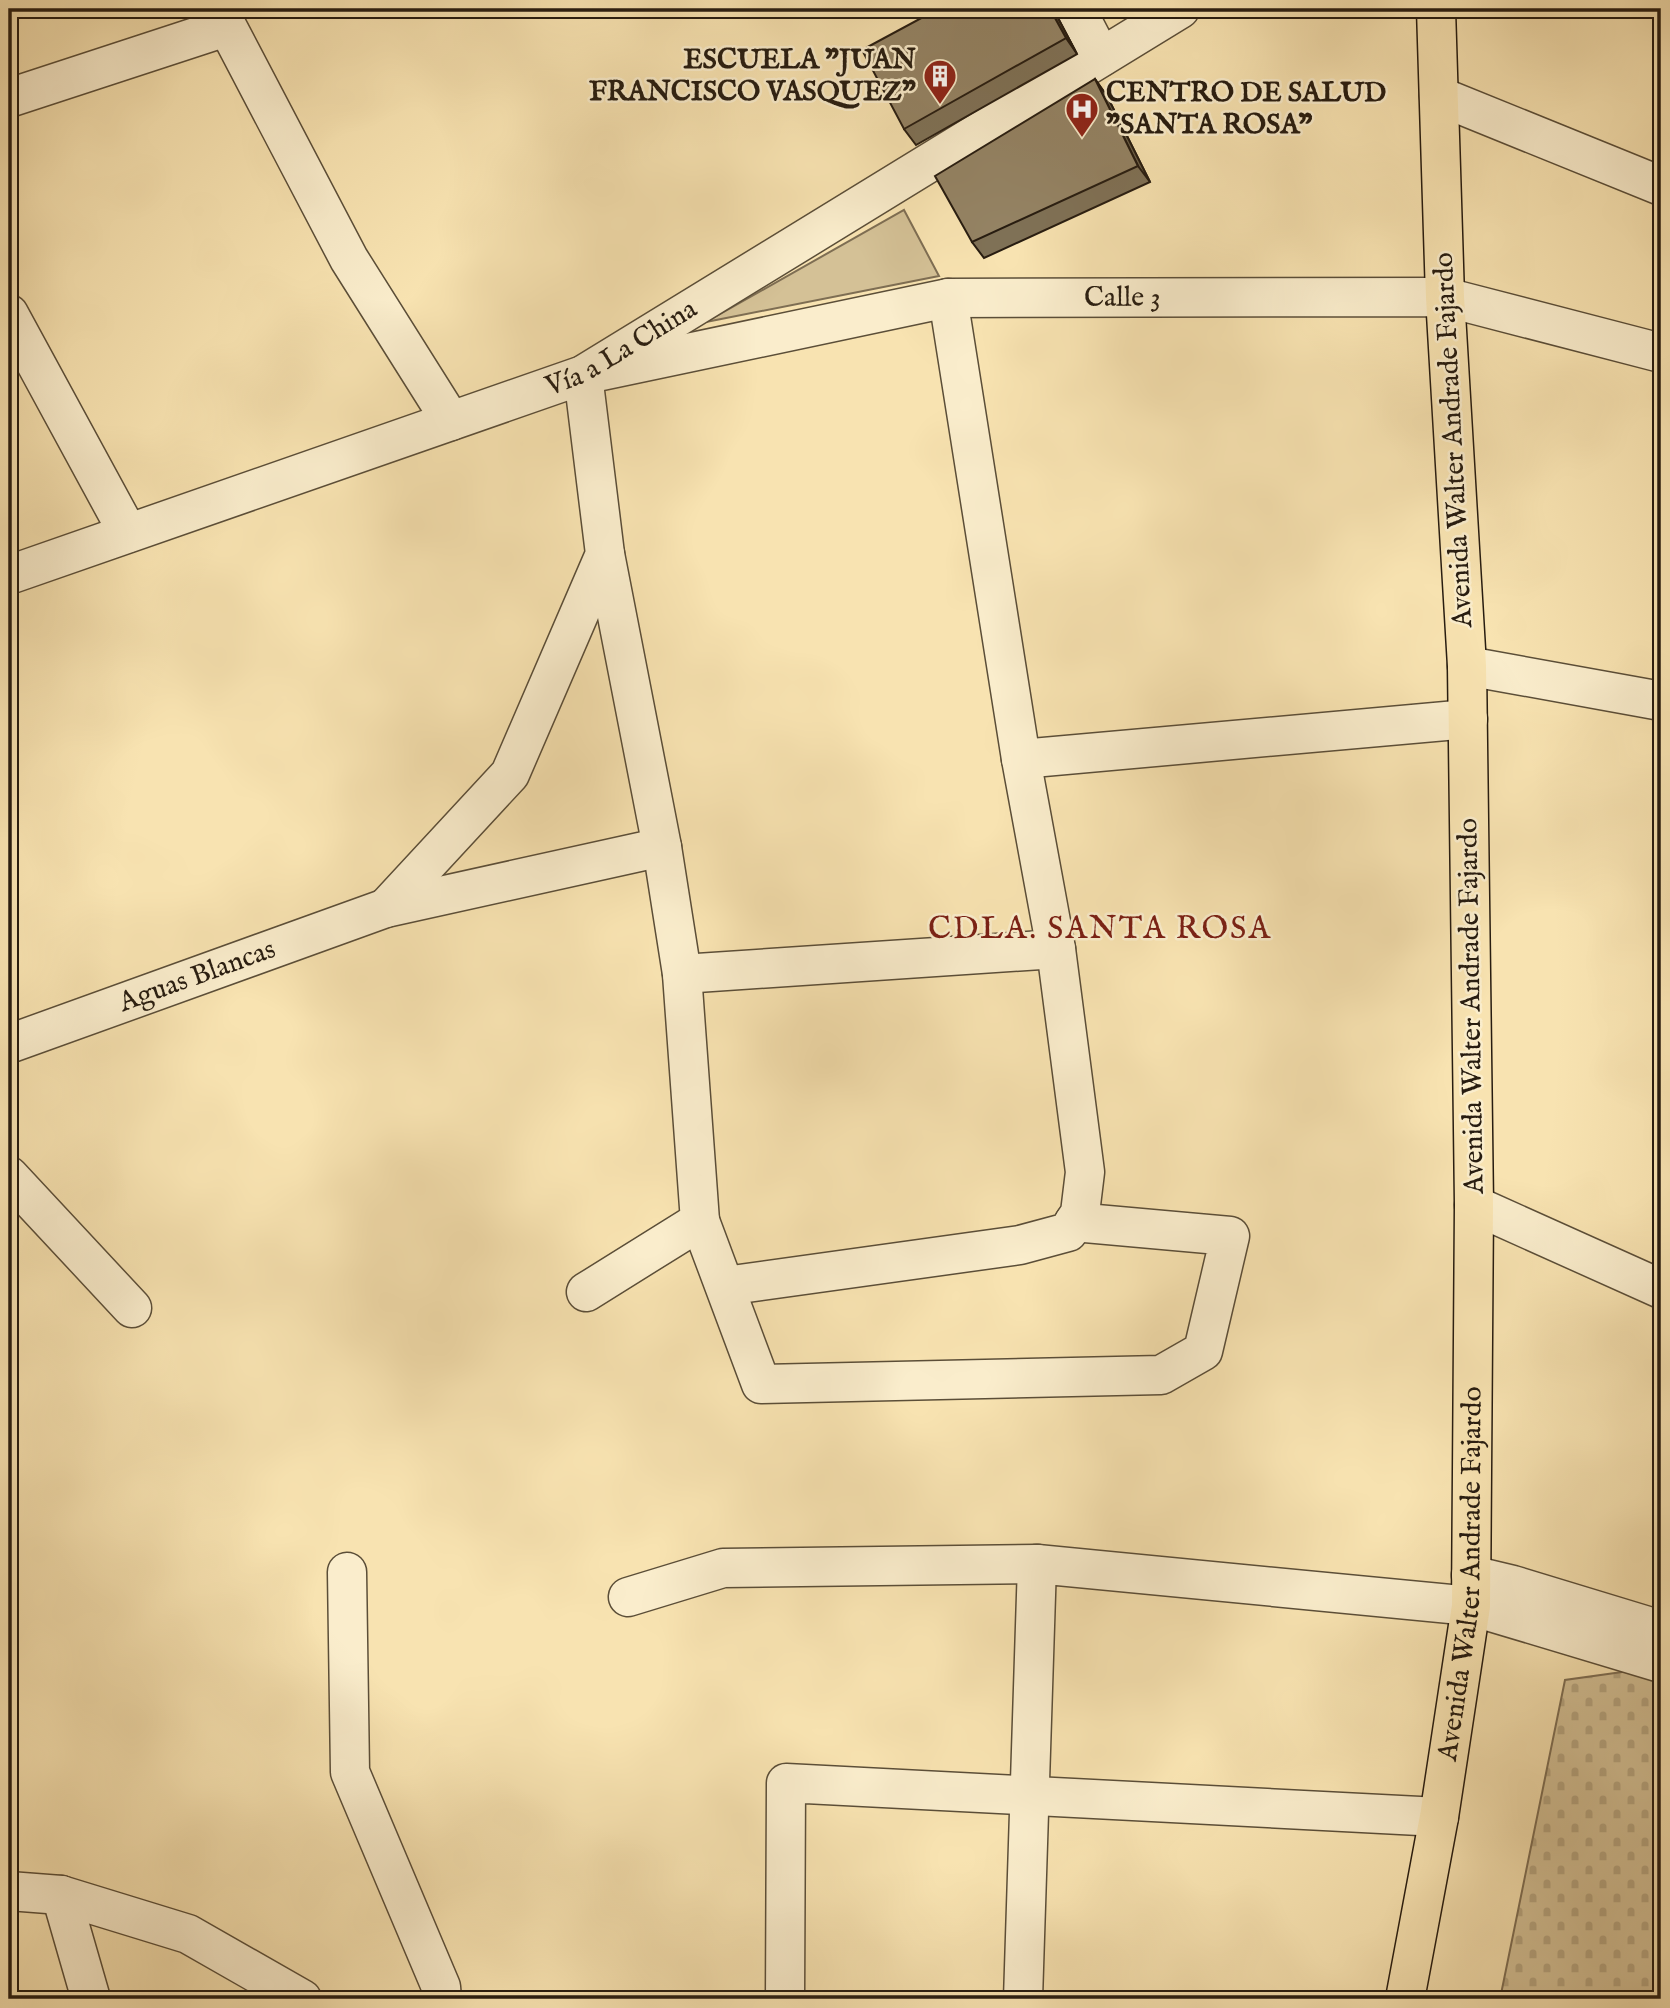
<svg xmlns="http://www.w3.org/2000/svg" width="1670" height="2008" font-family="'IM FELL English',serif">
	<defs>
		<pattern id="cemetery-stones" width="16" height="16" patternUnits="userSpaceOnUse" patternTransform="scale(1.75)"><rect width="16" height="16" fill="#d4c196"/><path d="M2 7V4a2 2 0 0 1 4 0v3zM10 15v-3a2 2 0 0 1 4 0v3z" fill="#b6a580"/></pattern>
	</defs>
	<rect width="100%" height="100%" fill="#f8e3b1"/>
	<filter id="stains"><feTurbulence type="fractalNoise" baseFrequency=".00286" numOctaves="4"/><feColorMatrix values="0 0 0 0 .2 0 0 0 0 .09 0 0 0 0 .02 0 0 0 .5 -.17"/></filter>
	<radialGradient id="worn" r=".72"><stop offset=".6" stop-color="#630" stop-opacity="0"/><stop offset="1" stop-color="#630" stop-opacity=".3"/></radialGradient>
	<!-- green -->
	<path fill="#d4c196" stroke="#7e6e53" stroke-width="2" d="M904 210 939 276 706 322Z"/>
	<!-- cemetery -->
	<path fill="url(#cemetery-stones)" stroke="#7e6e53" stroke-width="2" d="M1658 1667 1661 1669V1999H1500L1565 1680Z"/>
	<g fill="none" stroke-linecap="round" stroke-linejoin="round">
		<defs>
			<g id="minor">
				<path d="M218 9 349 259 451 421"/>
				<path d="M1076 9 1101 57"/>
				<path d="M1439 96 1661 186"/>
				<path d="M9 98 226 27"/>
				<path d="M9 314 128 533"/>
				<path id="s1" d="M9 575 583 375 1180 9"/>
				<path d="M1467 666 1661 701"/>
				<path d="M1021 759 1468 719"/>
				<path id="s2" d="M386 908 510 774 605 554 583 375 948 298 1445 297 1661 353"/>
				<path d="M682 974 1056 949 1021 759 948 298"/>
				<path id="s3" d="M9 1044 386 908 662 847 605 554"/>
				<path d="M9 1176 132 1308"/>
				<path d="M1474 1205 1661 1289"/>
				<path d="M700 1221 761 1384 1161 1375 1203 1351 1230 1236 1074 1222"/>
				<path d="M725 1286 1020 1245 1068 1232 1080 1213 1085 1172 1056 949"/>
				<path d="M586 1292 700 1221 682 974 662 847"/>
				<path d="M347 1572 350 1772 441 1987 442 1999"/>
				<path d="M1471 1575 1513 1585 1661 1630"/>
				<path d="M628 1597 723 1568 1037 1564"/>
				<path d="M9 1891 61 1895 188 1934 302 1999"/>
				<path d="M61 1895 91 1999"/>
				<path d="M785 1999 786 1783 1439 1817"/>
				<path d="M1023 1999 1037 1564 1471 1606 1661 1663"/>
			</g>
			<g id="major">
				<path id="s4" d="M1405 1999 1439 1817 1471 1606 1474 1205 1467 666 1445 297 1436 9"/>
			</g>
		</defs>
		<!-- minor casing -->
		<use href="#minor" stroke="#5b4e38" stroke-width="41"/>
		<!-- major casing -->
		<use href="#major" stroke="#271c10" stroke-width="41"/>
		<!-- minor -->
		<use href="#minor" stroke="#faedcc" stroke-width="38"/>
		<!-- major -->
		<use href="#major" stroke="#f8e3b1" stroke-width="38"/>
	</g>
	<!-- wall -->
	<g fill="#7f7156" stroke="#271c10" stroke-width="2">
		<path d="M938 9H1053L1077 54 916 145 904 129Z"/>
		<path d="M1095 79 1107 96 1150 182 984 258 972 242Z"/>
	</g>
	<!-- shaded-wall -->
	<g fill="#685c46" stroke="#271c10" stroke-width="2">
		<path d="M1050 9H1053L1077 54 1066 38Z"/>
		<path d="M1095 79 1107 96 1150 182 1138 166Z"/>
	</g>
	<!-- building -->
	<g fill="#948364" stroke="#271c10" stroke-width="2">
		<path d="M938 9H1050L1066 38 904 129 862 50Z"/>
		<path d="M1095 79 1138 166 972 242 935 176Z"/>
	</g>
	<!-- icons -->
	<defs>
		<symbol id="building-pin" viewBox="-11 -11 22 30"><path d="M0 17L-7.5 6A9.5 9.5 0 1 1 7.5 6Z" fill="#8f2418" stroke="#faedcc"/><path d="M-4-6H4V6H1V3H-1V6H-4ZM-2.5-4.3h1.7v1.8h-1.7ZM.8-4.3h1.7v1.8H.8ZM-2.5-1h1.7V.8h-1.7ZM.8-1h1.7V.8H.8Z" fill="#fff"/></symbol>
		<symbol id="hospital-pin" viewBox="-11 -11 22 30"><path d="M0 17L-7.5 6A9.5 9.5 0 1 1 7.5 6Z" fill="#8f2418" stroke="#faedcc"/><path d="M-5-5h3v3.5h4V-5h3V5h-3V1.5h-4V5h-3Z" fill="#fff"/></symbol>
	</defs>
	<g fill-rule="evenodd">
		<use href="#building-pin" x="921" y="57" width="38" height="52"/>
		<use href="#hospital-pin" x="1063" y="90" width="38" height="52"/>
	</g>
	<g text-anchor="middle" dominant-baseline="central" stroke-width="5" stroke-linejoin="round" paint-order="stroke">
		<!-- poi labels -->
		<g font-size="28" font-weight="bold" fill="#271c10" stroke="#faedcc" text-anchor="end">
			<text x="916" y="60">ESCUELA "JUAN<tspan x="916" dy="32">FRANCISCO VASQUEZ"</tspan></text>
			<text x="1106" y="93" text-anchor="start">CENTRO DE SALUD<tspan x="1106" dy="32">"SANTA ROSA"</tspan></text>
		</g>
		<!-- street labels -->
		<g font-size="28" fill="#271c10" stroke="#faedcc">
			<text stroke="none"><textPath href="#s2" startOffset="1150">Calle 3</textPath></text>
			<text stroke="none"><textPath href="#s1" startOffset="654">Vía a La China</textPath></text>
			<text transform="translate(1454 440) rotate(-93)">Avenida Walter Andrade Fajardo</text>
			<text stroke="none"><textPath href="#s3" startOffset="200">Aguas Blancas</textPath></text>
			<text transform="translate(1472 1006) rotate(-91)">Avenida Walter Andrade Fajardo</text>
			<text stroke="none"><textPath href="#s4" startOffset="430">Avenida Walter Andrade Fajardo</textPath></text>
		</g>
		<!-- quarter labels -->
		<g font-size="32" letter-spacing="2" fill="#7a1f14" stroke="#faedcc">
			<text x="1100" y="929">CDLA. SANTA ROSA</text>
		</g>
	</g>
	<!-- margin -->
	<rect width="1670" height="2008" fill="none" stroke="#f8e3b1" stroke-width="35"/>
	<rect x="10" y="10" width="1649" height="1987" fill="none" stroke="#271c10" stroke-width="3.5"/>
	<rect x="18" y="18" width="1635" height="1973" fill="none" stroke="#271c10" stroke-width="2"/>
	<rect width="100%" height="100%" filter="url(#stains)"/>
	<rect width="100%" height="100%" fill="url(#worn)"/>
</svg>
